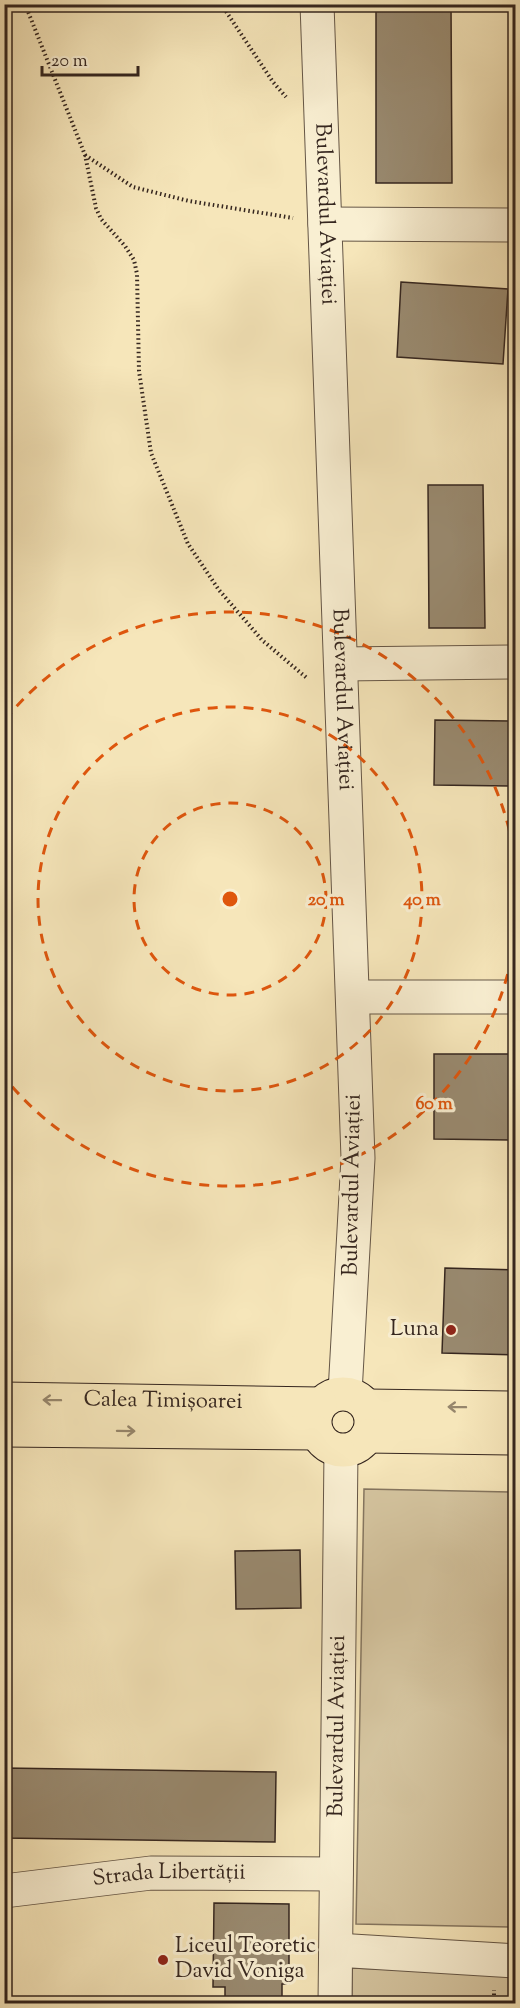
<svg xmlns="http://www.w3.org/2000/svg" width="520" height="2008" font-family="'Sorts Mill Goudy',serif">
	<rect width="100%" height="100%" fill="#f6e6ba"/>
	<filter id="stains"><feTurbulence type="fractalNoise" baseFrequency=".00333" numOctaves="4"/><feColorMatrix values="0 0 0 0 .2 0 0 0 0 .09 0 0 0 0 .02 0 0 0 .5 -.17"/></filter>
	<radialGradient id="worn" r=".72"><stop offset=".6" stop-color="#630" stop-opacity="0"/><stop offset="1" stop-color="#630" stop-opacity=".3"/></radialGradient>
	<!-- green -->
	<g fill="#d5c5a0" stroke="#857660" stroke-width="1.5">
		<path d="M364 1489 515 1492V1927L356 1924Z"/>
		<path d="M352 1968 505 1974 515 1983V2003L352 2004Z"/>
	</g>
	<!-- building -->
	<g fill="#998a70" stroke="#35261f" stroke-width="1.5">
		<path d="M376 4H451L452 183H376Z"/>
		<path d="M401 282 508 289 503 364 397 357Z"/>
		<path d="M428 485H483L485 628H429Z"/>
		<path d="M435 720 516 721V786L434 785Z"/>
		<path d="M434 1054H516V1140L434 1139Z"/>
		<path d="M445 1268 516 1270V1355L442 1353Z"/>
		<path d="M300 1550 301 1608 236 1609 235 1551Z"/>
		<path d="M4 1768 276 1772 275 1842 4 1838Z"/>
		<path d="M214 1903 289 1904V1984H282V2004H225V1987H213Z"/>
	</g>
	<g fill="none" stroke-linecap="round" stroke-linejoin="round">
		<defs>
			<g id="minor">
				<path id="s1" d="M317 4 358 1158 345 1393"/>
				<path d="M325 224 516 225"/>
				<path d="M341 664 516 662"/>
				<path d="M353 997H516"/>
				<path id="s2" d="M4 1891 151 1873 336 1874"/>
				<path d="M336 1950 516 1961"/>
				<path id="s3" d="M335 2004 341 1451"/>
			</g>
			<g id="major">
				<circle cx="343" cy="1422" r="28"/>
				<path id="s4" d="M4 1399 320 1404"/>
				<path d="M367 1406 516 1408"/>
				<path d="M4 1430 317 1433"/>
				<path d="M367 1436 516 1438"/>
			</g>
		</defs>
		<!-- minor casing -->
		<use href="#minor" stroke="#655646" stroke-width="35"/>
		<!-- major casing -->
		<use href="#major" stroke="#35261f" stroke-width="35"/>
		<!-- path -->
		<g stroke="#35261f" stroke-width="4" stroke-dasharray="1.5 3" stroke-linecap="butt">
			<path d="M25 4 85 155 96 208 101 219 125 246 134 260 137 274 139 371 151 453 188 544 219 590 262 640 308 679"/>
			<path d="M221 4 273 82 286 97"/>
			<path d="M85 155 133 187 189 201 293 218"/>
			<path d="M494 2004V1990"/>
		</g>
		<!-- minor -->
		<use href="#minor" stroke="#f9efd2" stroke-width="33"/>
		<!-- major -->
		<use href="#major" stroke="#f6e6ba" stroke-width="33"/>
	</g>
	<!-- one-way arrows -->
	<defs><path id="oneway-shaft" d="M-6 0H5M1.5-3L5.5 0L1.5 3" fill="none" stroke-width="1.6" stroke-linecap="round" stroke-linejoin="round" transform="scale(1.5)"/></defs>
	<g stroke="#96866c">
		<use href="#oneway-shaft" transform="translate(52 1400) rotate(-179)"/>
		<use href="#oneway-shaft" transform="translate(457 1407) rotate(-179)"/>
		<use href="#oneway-shaft" transform="translate(126 1431) rotate(1)"/>
	</g>
	<!-- distance rings -->
	<g fill="none" stroke="#df560d" stroke-width="3" stroke-dasharray="10 8">
		<circle cx="230" cy="899" r="96"/>
		<circle cx="230" cy="899" r="192"/>
		<path d="M515 939A288 288 0 0 1 5 1078M5 720A288 288 0 0 1 515 859"/>
	</g>
	<!-- markers -->
	<g fill="#8f2418" stroke="#f9efd2" stroke-width="2">
		<circle cx="451" cy="1330" r="6"/>
		<circle cx="163" cy="1960" r="6"/>
	</g>
	<g text-anchor="middle" dominant-baseline="central" stroke-width="6" stroke-linejoin="round" paint-order="stroke">
		<!-- street labels -->
		<g font-size="22" fill="#35261f" stroke="#f9efd2">
			<text stroke="none"><textPath href="#s1" startOffset="210">Bulevardul Aviației</textPath></text>
			<text stroke="none"><textPath href="#s1" startOffset="696">Bulevardul Aviației</textPath></text>
			<text transform="translate(353 1185) rotate(-89)">Bulevardul Aviației</text>
			<text stroke="none"><textPath href="#s4" startOffset="159">Calea Timișoarei</textPath></text>
			<text stroke="none"><textPath href="#s3" startOffset="278">Bulevardul Aviației</textPath></text>
			<text stroke="none"><textPath href="#s2" startOffset="166">Strada Libertății</textPath></text>
		</g>
		<!-- poi labels -->
		<g font-size="22" fill="#35261f" stroke="#f9efd2" text-anchor="end">
			<text x="439" y="1330">Luna</text>
			<text x="175" y="1947" text-anchor="start">Liceul Teoretic<tspan x="175" dy="25">David Voniga</tspan></text>
		</g>
	</g>
	<circle cx="230" cy="899" r="9" fill="#df560d" stroke="#f9efd2" stroke-width="3"/>
	<g font-size="18" text-anchor="middle" font-weight="bold" fill="#df560d" stroke="#f9efd2" stroke-width="6" stroke-linejoin="round" paint-order="stroke">
		<text x="326" y="905">20 m</text>
		<text x="422" y="905">40 m</text>
		<text x="434" y="1109">60 m</text>
	</g>
	<!-- margin -->
	<rect width="520" height="2008" fill="none" stroke="#f6e6ba" stroke-width="24"/>
	<rect x="6" y="6" width="508" height="1996" fill="none" stroke="#35261f" stroke-width="3"/>
	<rect x="12" y="12" width="496" height="1984" fill="none" stroke="#35261f" stroke-width="1.5"/>
	<!-- scale -->
	<path d="M42 66v9h96v-9" fill="none" stroke="#35261f" stroke-width="3"/>
	<text x="51" y="66" font-size="18" fill="#35261f" stroke="#f9efd2" stroke-width="4.5" paint-order="stroke">20 m</text>
	<rect width="100%" height="100%" filter="url(#stains)"/>
	<rect width="100%" height="100%" fill="url(#worn)"/>
</svg>
